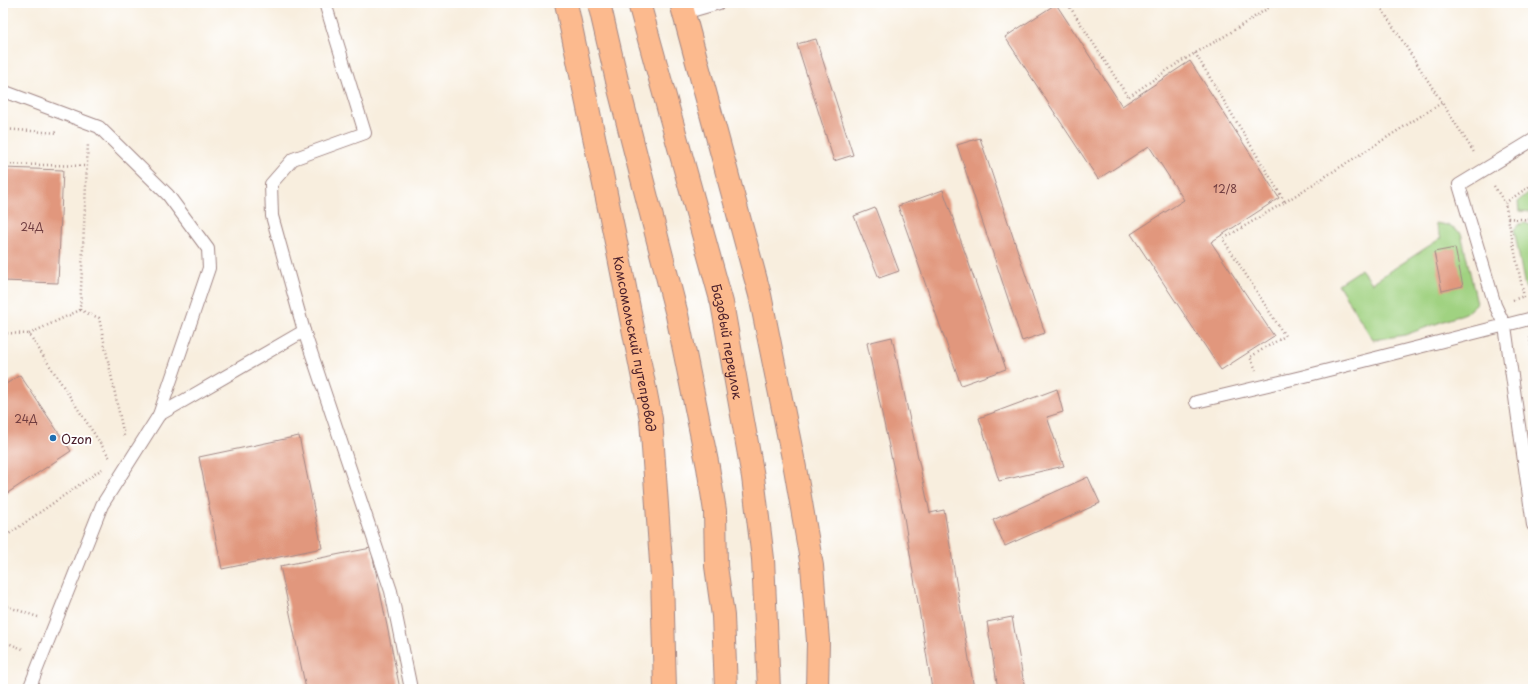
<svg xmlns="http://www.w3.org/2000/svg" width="1536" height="692" font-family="'Playpen Sans',sans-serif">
	<rect width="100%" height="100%" fill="#fff"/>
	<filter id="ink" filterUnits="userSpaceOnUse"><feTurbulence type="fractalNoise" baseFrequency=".025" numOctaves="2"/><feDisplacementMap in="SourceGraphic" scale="8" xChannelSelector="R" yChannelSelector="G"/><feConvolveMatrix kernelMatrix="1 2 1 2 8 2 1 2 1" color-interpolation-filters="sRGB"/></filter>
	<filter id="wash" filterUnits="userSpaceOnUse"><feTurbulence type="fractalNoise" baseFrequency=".012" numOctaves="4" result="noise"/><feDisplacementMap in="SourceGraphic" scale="16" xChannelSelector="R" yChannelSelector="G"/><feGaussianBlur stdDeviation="0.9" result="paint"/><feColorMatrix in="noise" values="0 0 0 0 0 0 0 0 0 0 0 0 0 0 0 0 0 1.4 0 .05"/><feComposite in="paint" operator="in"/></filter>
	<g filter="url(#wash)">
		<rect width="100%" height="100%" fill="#f8eede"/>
		<!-- green -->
		<g fill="#a0d281" stroke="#757856">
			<path d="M1533 190V212L1519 211 1518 202Z"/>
			<path d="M1435 223 1447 225 1461 233 1477 303 1466 313 1405 335 1373 340 1338 284 1361 269 1372 283 1441 238Z"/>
			<path d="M1525 223 1533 226V292H1529L1525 287 1514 229 1520 224Z"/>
		</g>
		<g id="blocks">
			<!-- building -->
			<g fill="#e1977d">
				<path d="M1056 4 1122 106 1190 61 1279 198 1211 242 1274 336 1221 370 1131 234 1184 200 1149 146 1098 179 1005 37Z"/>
				<path d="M816 39 853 155 834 161 797 44Z"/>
				<path d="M980 138 1045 333 1022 341 957 145Z"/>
				<path d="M3 168 63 170 58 283 3 281Z"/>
				<path d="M943 190 1006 369 961 385 898 206Z"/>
				<path d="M875 208 899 271 879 278 854 216Z"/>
				<path d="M1455 248 1463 286 1442 291 1434 252Z"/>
				<path d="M892 337 930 513 944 510 974 689H932L904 517 867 343Z"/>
				<path d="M20 375 71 451 3 496V386Z"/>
				<path d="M1057 389 1063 412 1047 417 1064 466 999 481 979 418Z"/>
				<path d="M299 436 322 548 222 569 199 457Z"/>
				<path d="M1088 477 1100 503 1005 546 993 520Z"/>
				<path d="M371 548 400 689H306L280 566Z"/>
				<path d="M1012 617 1025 689H998L987 622Z"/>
			</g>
		</g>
	</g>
	<g filter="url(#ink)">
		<use href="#blocks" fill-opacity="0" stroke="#a18684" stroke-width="1"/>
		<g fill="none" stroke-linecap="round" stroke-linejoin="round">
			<defs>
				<g id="lane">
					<path d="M684 13 719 3"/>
					<path d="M3 91 99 127 168 195 208 249 209 268 159 415"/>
					<path d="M1533 140 1459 185 1495 305 1505 326 1533 525"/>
					<path d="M304 331 391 591 411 689"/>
					<path d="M1196 402 1301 377 1533 318"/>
					<path d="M29 689 102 505 159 415 304 331 272 216 271 184 293 159 365 133 325 3"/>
				</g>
				<g id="primary">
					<path id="s1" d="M566 3 614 232 651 419 662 577 665 689"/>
					<path d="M599 3 618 85 677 315 708 467 715 511 716 566 723 616 726 689"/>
					<path id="s2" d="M639 3 722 303 753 477 763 559 769 689"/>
					<path d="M681 3 760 295 795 468 812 566 818 641 817 689"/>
				</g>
			</defs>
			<!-- lane casing -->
			<use href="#lane" stroke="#a18684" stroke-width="14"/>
			<!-- primary casing -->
			<use href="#primary" stroke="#a18684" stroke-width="24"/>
			<!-- path -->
			<g stroke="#a18684" stroke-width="2.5" stroke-dasharray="1 3" stroke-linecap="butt">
				<path d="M1378 3 1475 154"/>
				<path d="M1068 4 1128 97 1178 63 1225 36 1276 3"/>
				<path d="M1195 53 1285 202 1223 239 1285 336 1250 357 1256 370"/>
				<path d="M3 129 58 133"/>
				<path d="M3 164 87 166"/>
				<path d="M1494 186 1505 203"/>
				<path d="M1285 202 1443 102"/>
				<path d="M1508 218 1533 220"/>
				<path d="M1524 297 1505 203 1533 184"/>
				<path d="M1513 300 1524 296"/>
				<path d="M80 310 99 318 124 436"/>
				<path d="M3 333 29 334 110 458"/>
				<path d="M29 334 80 310 88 143"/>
				<path d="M1530 337 1533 362"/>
				<path d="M3 538 102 469"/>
				<path d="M3 605 38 617"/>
				<path d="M3 641 25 650"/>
			</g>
			<!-- lane -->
			<use href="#lane" stroke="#fff" stroke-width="12"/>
			<!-- primary -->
			<use href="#primary" stroke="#fcba8e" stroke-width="22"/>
		</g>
	</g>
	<!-- markers -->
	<circle fill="#1f6fb2" stroke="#fff" stroke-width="1.5" cx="53" cy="438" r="4"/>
	<g text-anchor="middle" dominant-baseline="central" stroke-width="3.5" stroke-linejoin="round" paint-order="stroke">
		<!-- number labels -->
		<g font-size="11" fill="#703d40">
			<text x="1225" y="188">12/8</text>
			<text x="32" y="226">24Д</text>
			<text x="26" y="418">24Д</text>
		</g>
		<!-- street labels -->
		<g font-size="13" fill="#4a1f2b" stroke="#fff">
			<text stroke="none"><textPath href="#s2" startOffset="350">Базовый переулок</textPath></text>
			<text stroke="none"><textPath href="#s1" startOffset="348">Комсомольский путепровод</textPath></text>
		</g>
		<!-- poi labels -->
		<g font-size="13" fill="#4a1f2b" stroke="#fff" text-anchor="start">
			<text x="61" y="438">Ozon</text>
		</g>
	</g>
	<!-- margin -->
	<rect width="1536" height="692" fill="none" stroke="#fff" stroke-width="16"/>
</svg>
